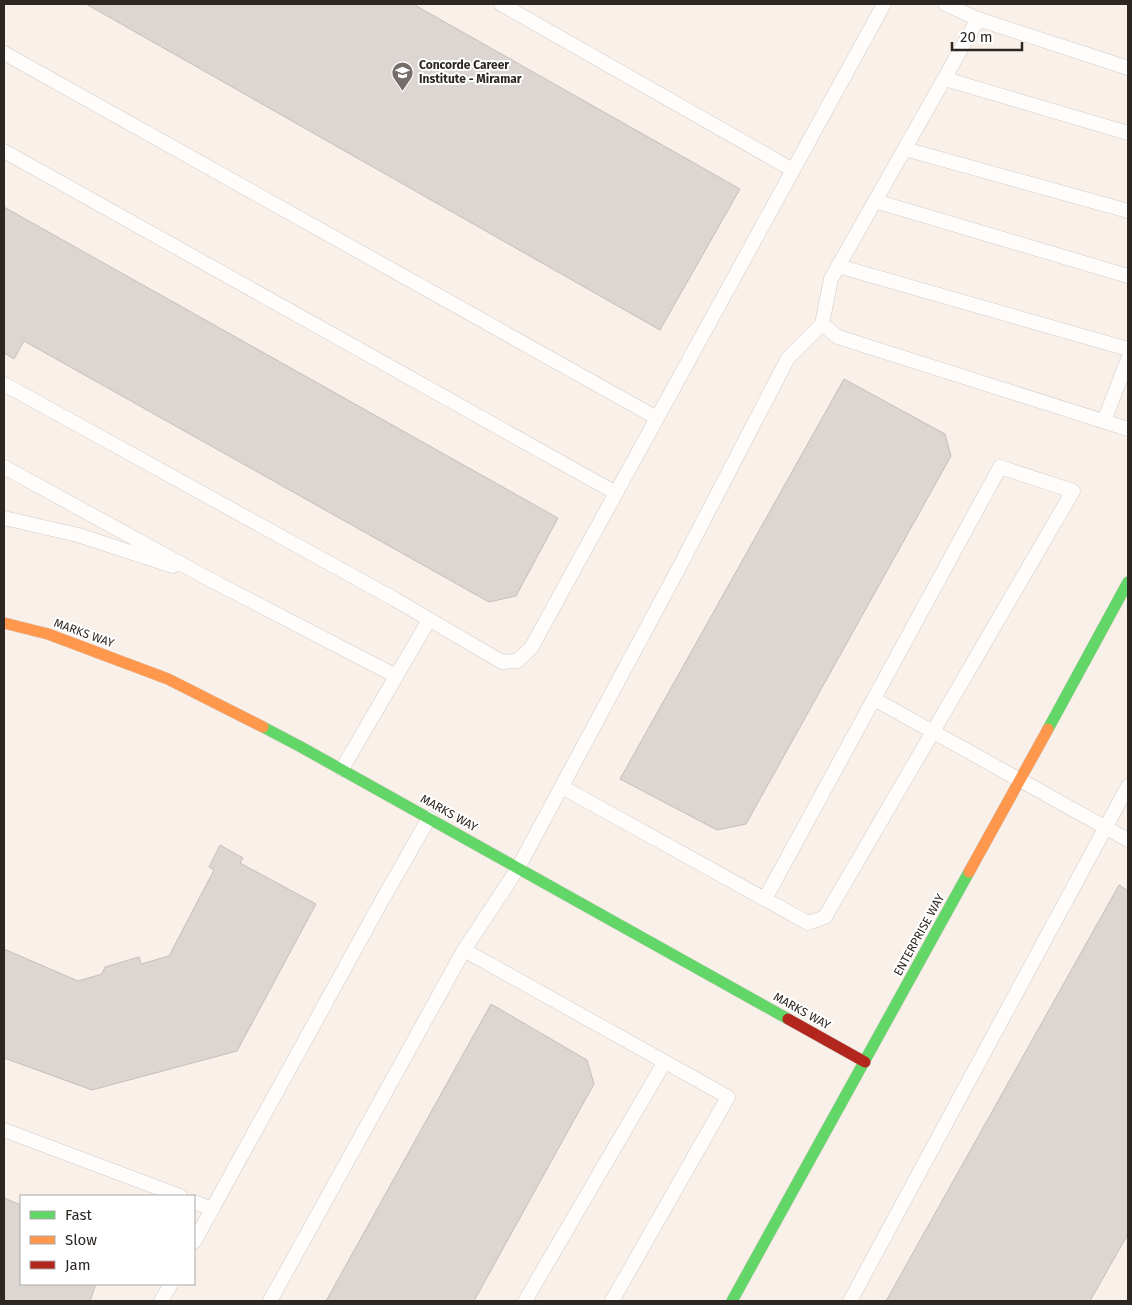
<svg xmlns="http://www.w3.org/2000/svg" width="1132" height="1305" font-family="'Fira Sans',sans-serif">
	<rect width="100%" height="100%" fill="#f9f0ea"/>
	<!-- building -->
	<g fill="#dcd5d1" stroke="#c6bebb">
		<path d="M86 4H413L740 189 660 330Z"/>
		<path d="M4 207 558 518 516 596 489 602 24 341 14 359 4 353Z"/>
		<path d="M844 379 945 434 951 456 746 824 717 830 620 779Z"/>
		<path d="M220 845 243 858 240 863 316 904 237 1051 92 1090 4 1058V949L78 981 102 974 105 967 139 957 141 964 169 956 214 870 209 867Z"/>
		<path d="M1119 885 1128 891V1234L1090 1301H886Z"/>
		<path d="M491 1004 587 1060 594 1084 474 1301H326Z"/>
		<path d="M4 1198 21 1205V1284H96L90 1301H4Z"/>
	</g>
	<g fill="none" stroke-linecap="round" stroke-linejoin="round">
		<defs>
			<g id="lane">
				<path d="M501 4 793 170"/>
				<path d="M945 4 978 19"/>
				<path d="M4 53 657 418"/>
				<path d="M945 79 1128 133"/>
				<path d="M905 149 1128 211"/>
				<path d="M4 151 616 493"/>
				<path d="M875 201 1128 276"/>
				<path d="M838 266 1128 349"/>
				<path d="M822 324 838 337 1128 429"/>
				<path d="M4 384 396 600 502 662 517 661 531 648 884 4"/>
				<path d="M1104 421 1128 359"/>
				<path d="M4 467 207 578 396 676"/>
				<path d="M4 518 78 535 173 566"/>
				<path d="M874 699 1128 840"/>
				<path d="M342 769 429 620"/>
				<path d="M562 787 808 923 825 917 1073 491 1000 467 765 899"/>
				<path d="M464 950 728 1097 612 1301"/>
				<path d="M4 1130 180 1196"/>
				<path d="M194 1202 213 1209"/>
				<path d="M194 1242 380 904 429 818"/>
				<path d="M161 1301 171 1284"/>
				<path d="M270 1301 464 950 518 868 682 562 788 358 822 324 831 279 978 19 1128 68"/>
				<path d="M525 1301 664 1063"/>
				<path d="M850 1301 1128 786"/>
			</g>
			<g id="fast">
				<path d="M263 727 301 747 788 1019"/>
				<path d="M1048 729 1128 582"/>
				<path d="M732 1301 969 872"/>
			</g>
			<g id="slow">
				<path d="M4 623 48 634 168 679 263 727"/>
				<path d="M969 872 1048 729"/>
			</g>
			<path id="jam" d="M788 1019 865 1062"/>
		</defs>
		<!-- lane casing -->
		<use href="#lane" stroke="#d3cbc6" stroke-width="15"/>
		<!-- fast casing -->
		<use href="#fast" stroke="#d3cbc6" stroke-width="12"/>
		<!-- slow casing -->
		<use href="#slow" stroke="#d3cbc6" stroke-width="12"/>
		<!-- jam casing -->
		<use href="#jam" stroke="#d3cbc6" stroke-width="12"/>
		<!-- lane -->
		<use href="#lane" stroke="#fefdfc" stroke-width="14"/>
		<!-- fast -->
		<use href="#fast" stroke="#63d668" stroke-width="11"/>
		<!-- slow -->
		<use href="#slow" stroke="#ff974d" stroke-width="11"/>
		<!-- jam -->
		<use href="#jam" stroke="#b3261e" stroke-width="11"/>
	</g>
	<!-- icons -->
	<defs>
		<symbol id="university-pin" viewBox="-11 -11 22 30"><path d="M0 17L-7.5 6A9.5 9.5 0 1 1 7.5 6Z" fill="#746d69" stroke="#fff"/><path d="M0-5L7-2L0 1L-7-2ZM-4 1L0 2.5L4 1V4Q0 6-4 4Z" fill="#fff"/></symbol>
	</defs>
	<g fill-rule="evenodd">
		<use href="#university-pin" x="390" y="60" width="25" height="34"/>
	</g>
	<g text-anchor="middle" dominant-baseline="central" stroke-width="4" stroke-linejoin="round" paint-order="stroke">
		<!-- poi labels -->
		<g font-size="12" font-weight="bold" fill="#2d2723" stroke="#fff" text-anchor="start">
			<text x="419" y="65">Concorde Career<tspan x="419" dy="14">Institute - Miramar</tspan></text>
		</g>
		<!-- street labels -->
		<g font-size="12" fill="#2d2723" stroke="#fff">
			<text transform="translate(84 633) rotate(20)">MARKS WAY</text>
			<text transform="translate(449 813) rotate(29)">MARKS WAY</text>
			<text transform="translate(919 935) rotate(-61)">ENTERPRISE WAY</text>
			<text transform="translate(802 1011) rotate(29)">MARKS WAY</text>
		</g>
	</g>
	<!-- border -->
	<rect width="1132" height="1305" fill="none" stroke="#2d2723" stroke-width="10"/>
	<!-- legend -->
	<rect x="20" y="1195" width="175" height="90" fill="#ffffff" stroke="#aba9a7"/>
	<rect x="30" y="1211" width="25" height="8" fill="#63d668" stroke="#aba9a7"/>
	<text x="65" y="1220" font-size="15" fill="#2d2723">Fast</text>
	<rect x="30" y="1236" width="25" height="8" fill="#ff974d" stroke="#aba9a7"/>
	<text x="65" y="1245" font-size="15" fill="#2d2723">Slow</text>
	<rect x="30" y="1261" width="25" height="8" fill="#b3261e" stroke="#aba9a7"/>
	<text x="65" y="1270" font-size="15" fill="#2d2723">Jam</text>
	<!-- scale -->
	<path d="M952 42v8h70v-8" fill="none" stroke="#2d2723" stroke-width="2.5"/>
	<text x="960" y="42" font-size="15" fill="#2d2723" stroke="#ffffff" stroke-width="4" paint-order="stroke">20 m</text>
</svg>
